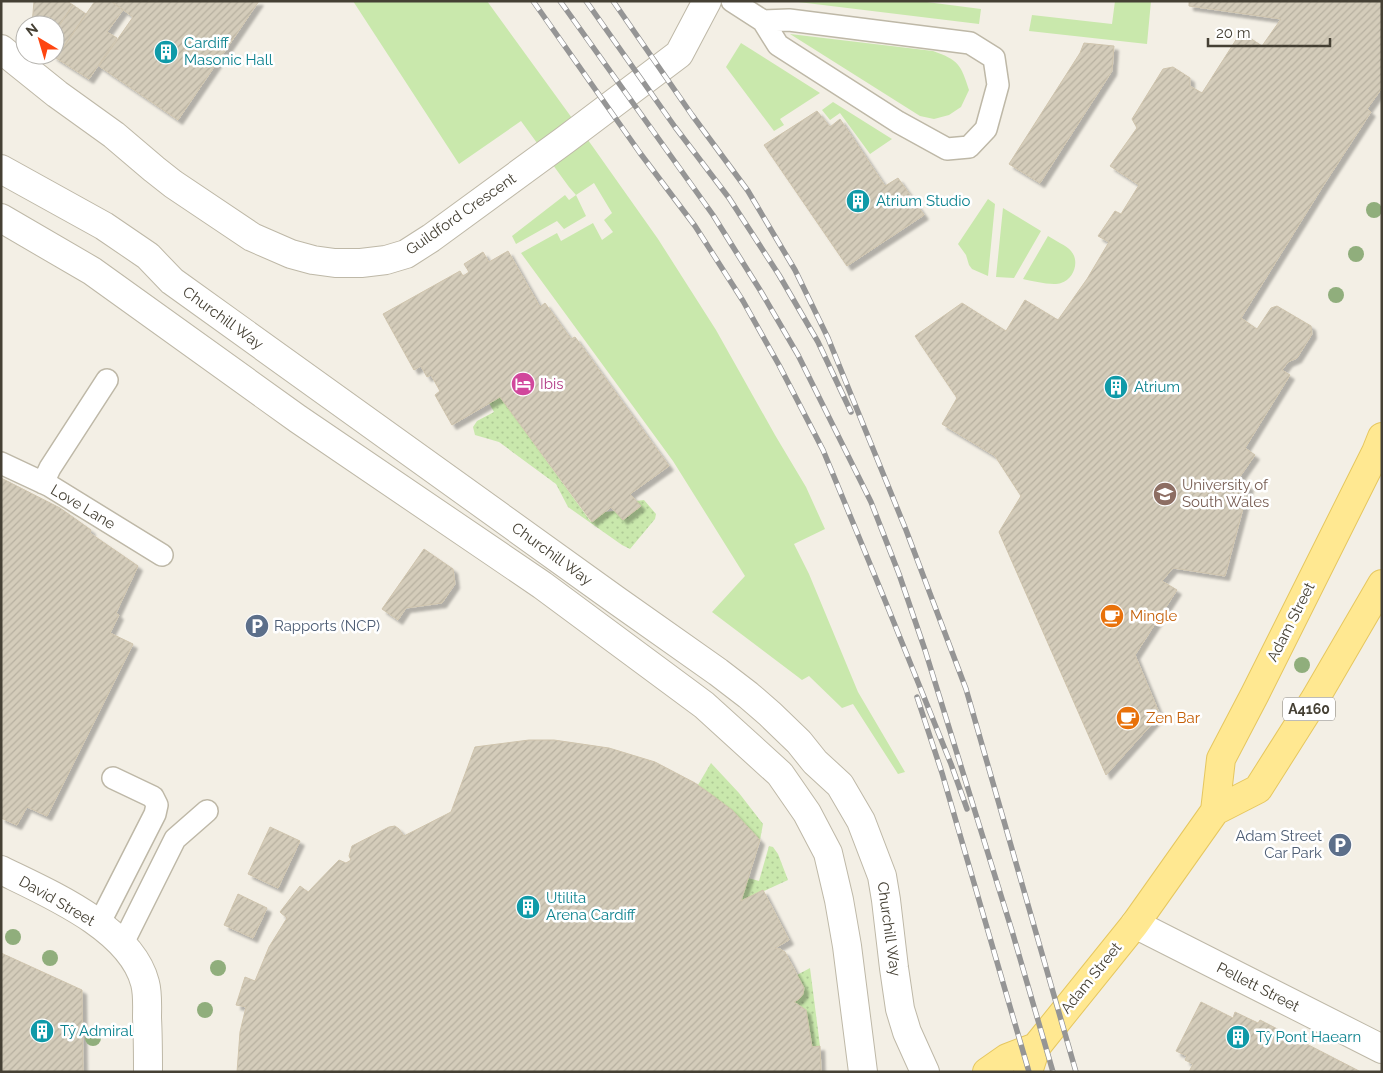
<svg xmlns="http://www.w3.org/2000/svg" width="1383" height="1073" font-family="Raleway,sans-serif">
<style>
.grass{fill:#c9e8ac}
.park{fill:url(#park-dots)}
.building{fill:url(#building-hatch);stroke:#cfc4ad;filter:url(#shadow)}
.lines{fill:none;stroke-linecap:round;stroke-linejoin:round}
.lane-casing{stroke:#beb8a7;stroke-width:24}
.street-casing{stroke:#beb8a7;stroke-width:30}
.primary-casing{stroke:#e6c75f;stroke-width:30}
.lane{stroke:#fff;stroke-width:21}
.street{stroke:#fff;stroke-width:28}
.primary{stroke:#ffe891;stroke-width:28}
.rail-casing{stroke:#959595;stroke-width:5.5}
.rail{stroke:#fff;stroke-width:4;stroke-dasharray:11;stroke-linecap:butt}
.tree{fill:#90ae7c}
.labels{text-anchor:middle;dominant-baseline:central;stroke-width:5;stroke-linejoin:round;paint-order:stroke}
.shield{fill:#fff;stroke:#7d7971;stroke-width:1}
.shield-label{font-size:14px;font-weight:bold;fill:#454034}
.culture-label{font-size:15px;fill:#0d838f;stroke:#fff;text-anchor:start}
.street-label{font-size:15px;fill:#454034;stroke:#fff}
.hotel-label{font-size:15px;fill:#b23c85;stroke:#fff;text-anchor:start}
.education-label{font-size:15px;fill:#785e54;stroke:#fff;text-anchor:start}
.food-label{font-size:15px;fill:#c56008;stroke:#fff;text-anchor:start}
.service-label{font-size:15px;fill:#4e5e75;stroke:#fff;text-anchor:start}
</style>
<defs>
<pattern id="park-dots" width="8" height="8" patternUnits="userSpaceOnUse" patternTransform="scale(1.25)"><rect width="8" height="8" fill="#c9e8ac"/><path d="M2 2h.1M6 6h.1" fill="none" stroke="#aec895" stroke-width="1.8" stroke-linecap="round"/></pattern>
<pattern id="building-hatch" width="6" height="6" patternUnits="userSpaceOnUse" patternTransform="scale(1.25)"><rect width="6" height="6" fill="#d4ccba"/><path d="M-1 1l2-2M0 6l6-6M5 7l2-2" fill="none" stroke="#b7b0a0"/></pattern>
<filter id="shadow"><feDropShadow dx="4.5" dy="4.5" stdDeviation="1" flood-color="#0004"/></filter>
</defs>
<rect width="100%" height="100%" fill="#f3efe5"/>
<path class="grass" d="M353,1H487L593,147L658,239L716,330L775,435L806,487L825,529L794,544L809,574L858,692L905,772L898,774L853,704L842,708L809,676L802,680L712,612L745,576L673,461L521,253L557,233L561,241L593,223L602,240L613,232L604,220L612,213L594,183L576,195L586,216L564,229L557,221L516,244L512,236L565,195L569,200L576,195L569,187L521,121L459,164Z
M790,1H919L981,9L979,24Z
M1115,1H1151L1147,44L1029,31L1032,15L1112,24Z
M790,34L933,51C959,60 961,65 969,90L961,107L949,115L934,119L920,116Z
M741,43L820,93L780,119L784,125L774,131L726,67Z
M833,102L892,139L870,154L840,113L830,120L822,110Z
M988,199L995,204L988,276L972,269L969,265L966,255L958,244Z
M1003,208L1041,231L1014,278L996,277Z
M1048,236C1054,240 1067,246 1071,251C1080,261 1074,279 1061,283C1053,286 1032,281 1023,279Z"/>
<path class="park" d="M500,397L591,522L604,512L615,511L623,520L640,506L636,501L644,500L656,514L655,519L630,549L622,545L568,507L556,484L499,442L475,435L473,427L477,421L494,412L489,403Z
M711,763L739,793L763,824L760,840C741,819 721,801 698,785Z
M769,846L773,847L778,854L788,880L764,891L763,890L741,901L748,878L759,881Z
M810,968L820,1046L812,1047L806,1010L794,1002C808,994 804,988 797,975Z"/>
<path class="building" d="M34,1H67L73,5L58,27H55V25H32Z
M95,1H111L123,10L107,32L117,38L89,79L56,58Z
M111,1H259L178,120L99,66L133,17Z
M1189,1H1382V88L1367,109L1371,112L1323,186L1241,318L1257,329L1271,308L1277,306L1311,326L1312,334L1297,358L1288,362L1282,370L1290,375L1245,448L1255,455L1239,478L1249,486L1225,576L1173,568L1162,581L1177,590L1135,655L1160,715L1106,775L999,532L1021,496L995,456L942,424L957,398L915,336L962,303L1006,331L1025,300L1058,320L1087,279L1109,242L1098,236L1115,211L1121,214L1139,185L1110,166L1137,128L1132,119L1163,69L1173,67L1190,78V86L1202,93L1241,32L1262,46L1281,19L1189,6Z
M73,5L86,14L56,58L52,55H55V27H58Z
M1084,43L1114,46L1112,71L1040,183L1009,164L1080,53Z
M817,111L830,127L840,119L885,186L898,178L924,215L847,266L764,145Z
M508,251L540,307L545,303L571,339L575,337L669,466L630,494L641,506L623,520L611,507L592,522L500,397L452,425L435,395L440,391L431,375L427,377L421,366L414,370L383,314L460,271L463,276L469,272L464,264L483,252L489,262Z
M1,478L60,508L91,530L90,533L138,566L116,613L119,615L110,633L133,644L47,816L27,807L17,825L1,818Z
M424,549L453,569L455,584L442,603L406,608L398,620L382,609Z
M529,740H554L609,748L655,762L695,783L712,795L732,810L760,840L741,901L763,890L789,940L775,948L780,949L785,952L804,988L803,994L799,999L794,1002L806,1010L812,1047L820,1046L821,1072H237L240,1032L246,1007L236,1005L245,977L255,981L269,947L287,918L280,912L300,886L308,892L339,860L346,863L351,860L349,856L352,846L389,827L395,826L399,829L404,836L451,812L475,747Z
M270,827L300,841L278,888L248,874Z
M238,894L267,908L253,938L224,925Z
M1,953L82,990L83,1072H1Z
M1201,1002L1233,1018L1235,1012L1258,1023L1260,1020L1361,1072H1189L1193,1064L1185,1060L1187,1056L1176,1051Z"/>
<g class="lines">
<g class="lane-casing">
<path id="lane" d="M732,1L763,21L778,45L898,122L947,149L969,147L986,129L998,85L994,58L970,43L789,20L763,21
M1,463L50,486L162,555
M43,483L50,468L107,380
M99,924L155,814L157,805L153,797L113,778
M122,945L175,839L207,811"/>
</g>
<g class="street-casing">
<path id="street" d="M1,49L57,94L114,135L154,169L173,184L252,237L291,254L313,260L335,263H361L386,260L406,254L431,238L565,140L679,54L707,1
M1,169L104,226L148,256L172,281L616,600L718,672L748,695L770,714L799,742L815,762L840,785L861,821L882,876L886,900L894,968L900,1009L907,1032L925,1072
M1,218L92,271L298,419L542,585L704,705L780,774L807,813L828,853L839,900L847,946L863,1072
M1,870C48,893 131,928 145,983C148,994 147,1007 147,1018C148,1036 148,1054 148,1072
M1135,924L1382,1049"/>
</g>
<g class="primary-casing">
<path id="primary" d="M1215,811L1221,759L1255,694L1376,452L1382,437
M987,1072L1007,1058L1036,1047
M1028,1072L1036,1047L1135,924L1215,811L1258,789L1315,699L1382,584"/>
</g>
<use href="#lane" class="lane"/>
<use href="#street" class="street"/>
<use href="#primary" class="primary"/>
<g class="rail-casing">
<path id="rail" d="M533,1L640,153L695,226L743,301L779,365L823,450L884,598L951,764L967,809
M560,1L713,215L760,290L798,355L871,502L899,574L925,650L1012,931L1053,1072
M586,1L675,127L729,198L779,275L818,342L851,412
M613,1L692,115L748,191L795,270L828,338L906,530L966,689L1076,1072
M917,697L942,773L1029,1072"/>
</g>
<use href="#rail" class="rail"/>
</g>
<g class="tree">
<circle cx="1374" cy="210" r="8"/>
<circle cx="1356" cy="254" r="8"/>
<circle cx="1336" cy="295" r="8"/>
<circle cx="1302" cy="665" r="8"/>
<circle cx="13" cy="937" r="8"/>
<circle cx="50" cy="958" r="8"/>
<circle cx="218" cy="968" r="8"/>
<circle cx="205" cy="1010" r="8"/>
<circle cx="93" cy="1038" r="8"/>
</g>
<defs>
<g id="building-disc" transform="scale(1.25)"><circle r="9.5" fill="#0f9aa8" stroke="#fff"/><path d="M-4-6H4V6H1V3H-1V6H-4ZM-2.5-4.3h1.7v1.8h-1.7ZM.8-4.3h1.7v1.8H.8ZM-2.5-1h1.7V.8h-1.7ZM.8-1h1.7V.8H.8Z" fill="#fff"/></g>
<g id="hotel-disc" transform="scale(1.25)"><circle r="9.5" fill="#d1479c" stroke="#fff"/><path d="M-6-4.5h1.5V1H6V5H4.5V3h-9V5H-6ZM-4 0a1.8 1.8 0 1 1 3.6 0ZM.5 0V-2.5h3Q6-2.5 6 0Z" fill="#fff"/></g>
<g id="university-disc" transform="scale(1.25)"><circle r="9.5" fill="#8d6e63" stroke="#fff"/><path d="M0-5L7-2L0 1L-7-2ZM-4 1L0 2.5L4 1V4Q0 6-4 4Z" fill="#fff"/></g>
<g id="cafe-disc" transform="scale(1.25)"><circle r="9.5" fill="#e8710a" stroke="#fff"/><path d="M-5.5-4.5H6V0H3Q3 3.5 0 3.5H-2.5Q-5.5 3.5-5.5 0ZM3-3.2v2h1.7v-2ZM-6 4.5H4V6H-6Z" fill="#fff"/></g>
<g id="parking-disc" transform="scale(1.25)"><circle r="9.5" fill="#5c6f8a" stroke="#fff"/><path d="M-3.5-5.5H1a3.5 3.5 0 0 1 0 7H-1V5.5H-3.5ZM-1-3.4V-.6H.8a1.4 1.4 0 0 0 0-2.8Z" fill="#fff"/></g>
</defs>
<g fill-rule="evenodd">
<use href="#building-disc" x="166" y="52"/>
<use href="#building-disc" x="858" y="201"/>
<use href="#hotel-disc" x="523" y="384"/>
<use href="#building-disc" x="1116" y="387"/>
<use href="#university-disc" x="1165" y="494"/>
<use href="#cafe-disc" x="1112" y="616"/>
<use href="#parking-disc" x="257" y="626"/>
<use href="#cafe-disc" x="1128" y="718"/>
<use href="#parking-disc" x="1340" y="845"/>
<use href="#building-disc" x="528" y="907"/>
<use href="#building-disc" x="42" y="1031"/>
<use href="#building-disc" x="1238" y="1037"/>
</g>
<g class="labels">
<rect class="shield" x="1283" y="697.5" width="52" height="23" rx="4"/>
<g class="shield-label">
<text x="1309" y="709">A4160</text>
</g>
<g class="culture-label">
<text x="184" y="43">Cardiff<tspan x="184" dy="17">Masonic Hall</tspan></text>
<text x="876" y="201">Atrium Studio</text>
<text x="1134" y="387">Atrium</text>
<text x="546" y="898">Utilita<tspan x="546" dy="17">Arena Cardiff</tspan></text>
<text x="60" y="1031">Tŷ Admiral</text>
<text x="1256" y="1037">Tŷ Pont Haearn</text>
</g>
<g class="street-label">
<text transform="translate(461 214) rotate(-35)">Guildford Crescent</text>
<text transform="translate(223 318) rotate(36)">Churchill Way</text>
<text transform="translate(83 507) rotate(31)">Love Lane</text>
<text transform="translate(552 554) rotate(36)">Churchill Way</text>
<text transform="translate(1291 622) rotate(-63)">Adam Street</text>
<text transform="translate(57 901) rotate(30)">David Street</text>
<text transform="translate(889 929) rotate(82)">Churchill Way</text>
<text transform="translate(1091 978) rotate(-51)">Adam Street</text>
<text transform="translate(1258 987) rotate(27)">Pellett Street</text>
</g>
<g class="hotel-label">
<text x="540" y="384">Ibis</text>
</g>
<g class="education-label">
<text x="1182" y="485">University of<tspan x="1182" dy="17">South Wales</tspan></text>
</g>
<g class="food-label">
<text x="1130" y="616">Mingle</text>
<text x="1146" y="718">Zen Bar</text>
</g>
<g class="service-label">
<text x="274" y="626">Rapports (NCP)</text>
<text x="1322" y="836" text-anchor="end">Adam Street<tspan x="1322" dy="17">Car Park</tspan></text>
</g>
</g>
<rect width="1383" height="1073" fill="none" stroke="#454034" stroke-width="5"/>
<g transform="translate(40 40) rotate(322)"><circle r="24" fill="#ffffff" stroke="#b5b3ae"/>
<path d="M0-4L9 19L0 12L-9 19Z" fill="#fe4510"/>
<text y="-8" font-size="14" font-weight="bold" text-anchor="middle" fill="#454034">N</text>
</g>
<path d="M1208 38v8h122v-8" fill="none" stroke="#454034" stroke-width="2.5"/>
<text x="1216" y="38" font-size="15" fill="#454034" stroke="#ffffff" stroke-width="4" paint-order="stroke">20 m</text>
</svg>
